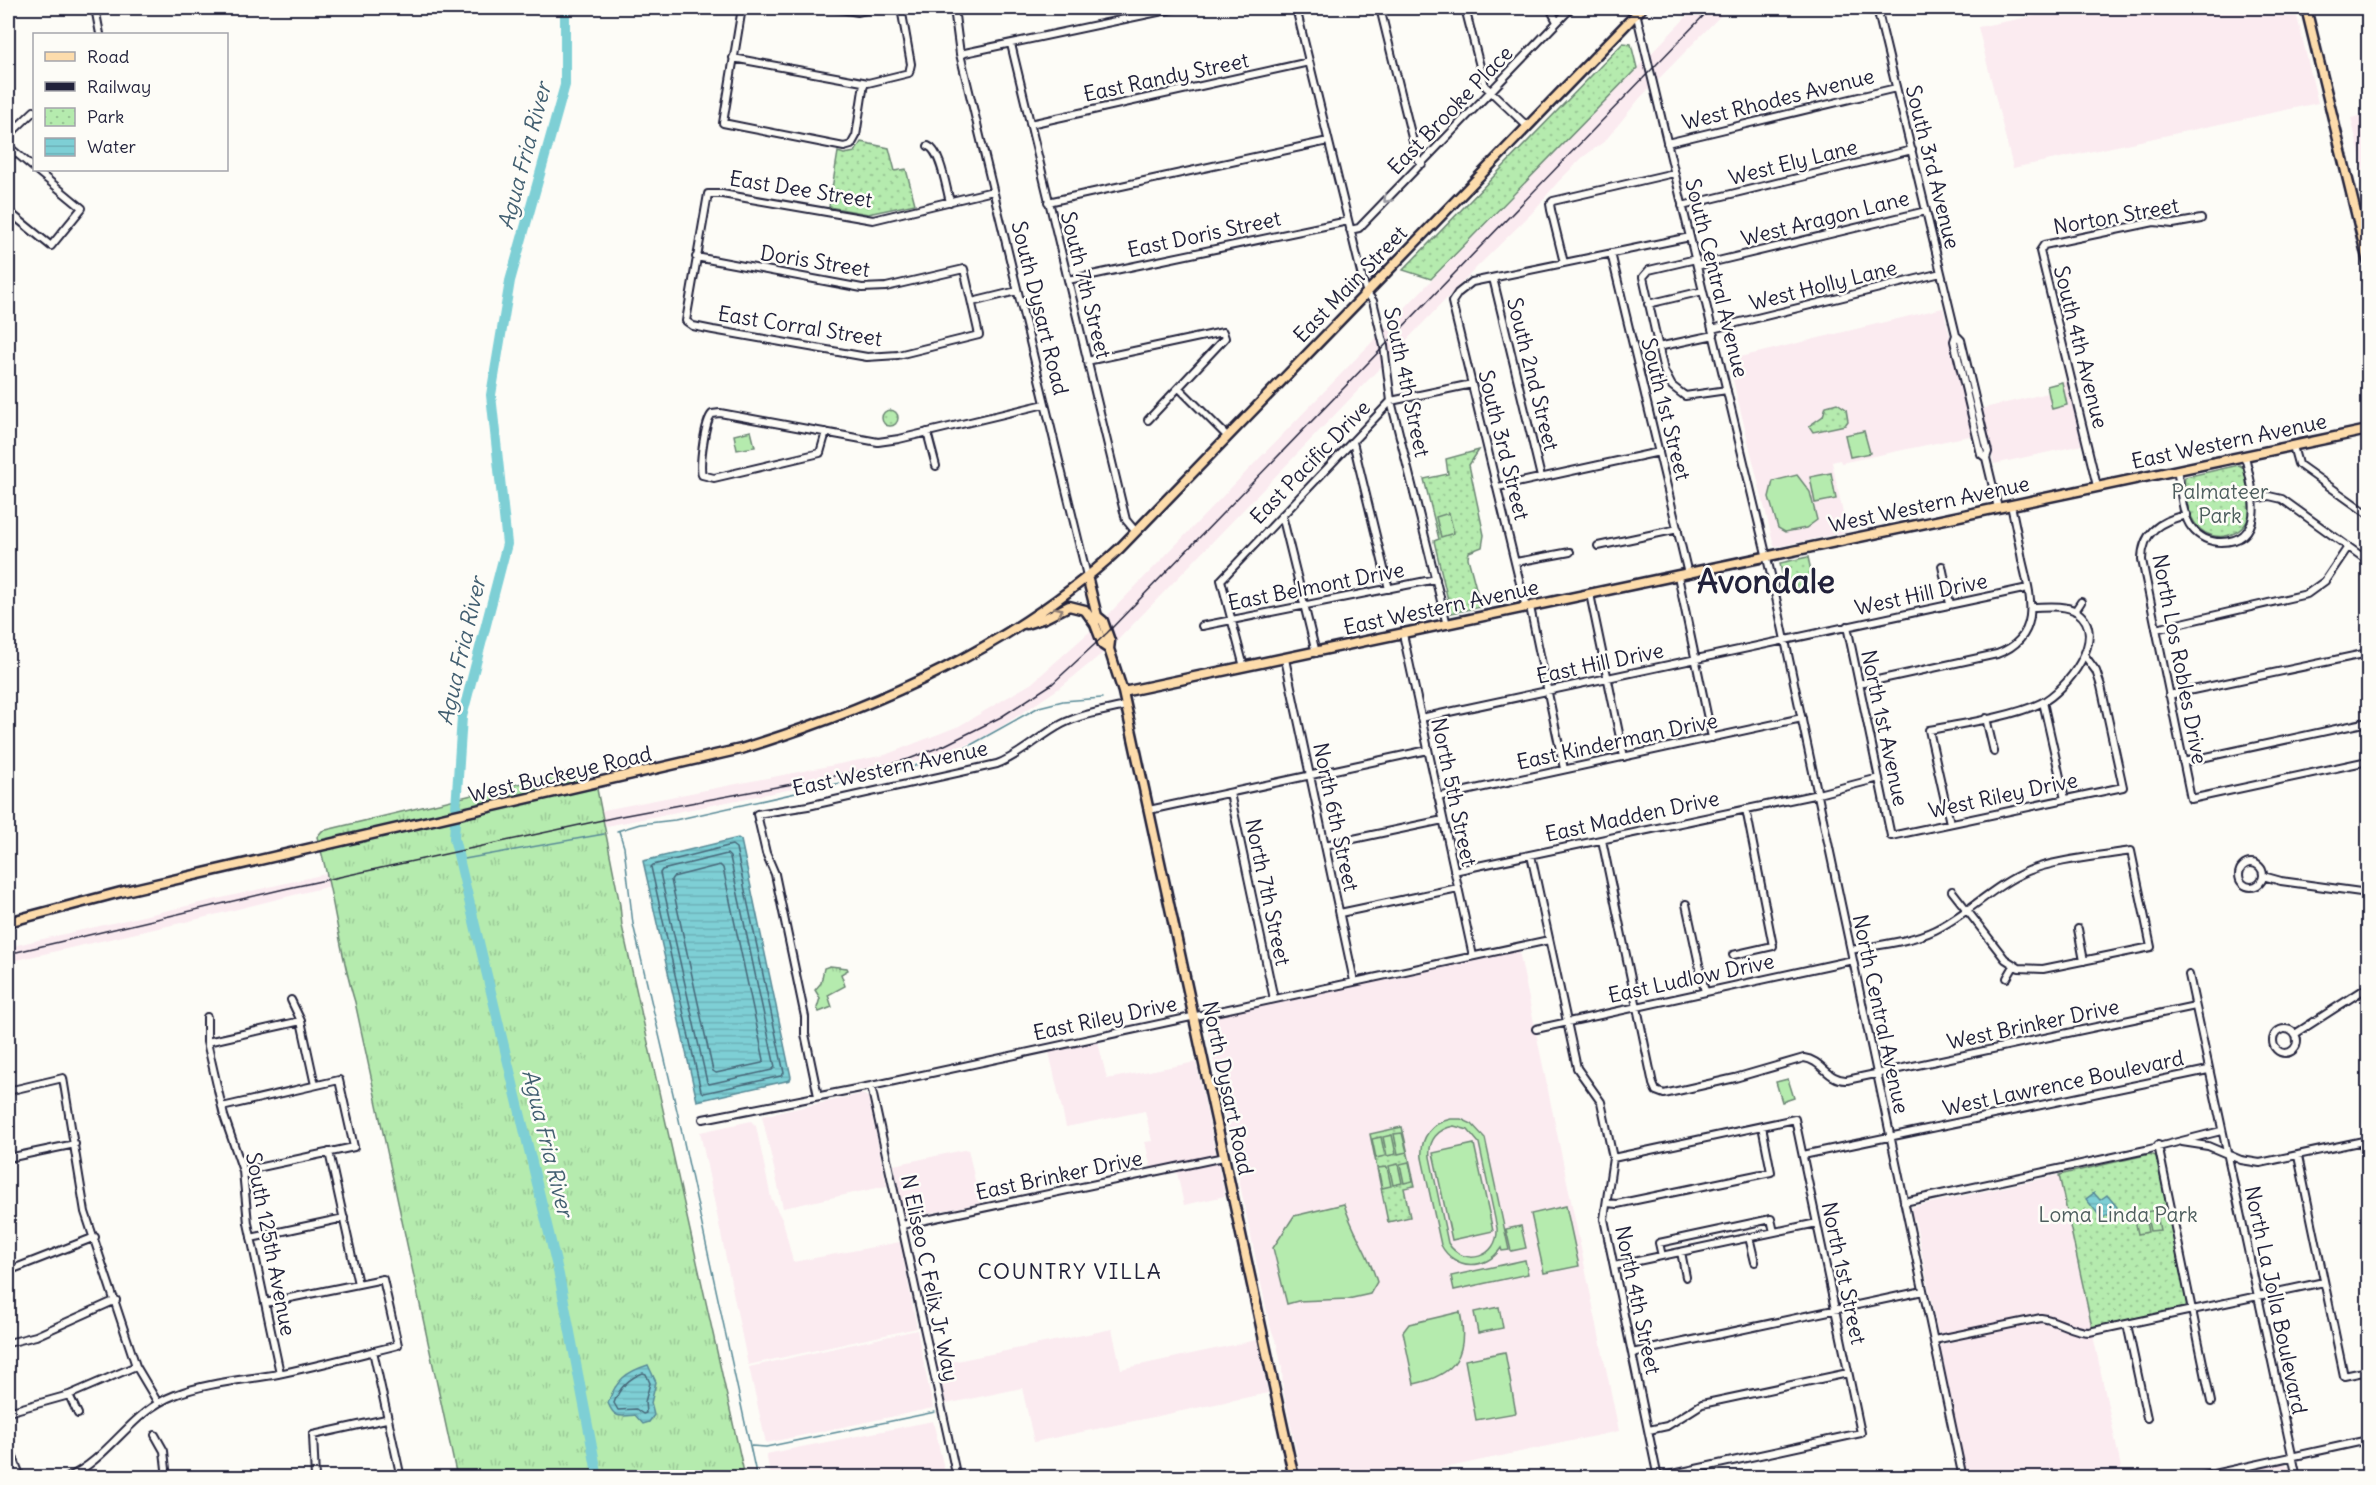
<svg xmlns="http://www.w3.org/2000/svg" width="2376" height="1485" font-family="Delius,sans-serif">
<style>
.built{fill:#fbebf0}
.grass{fill:url(#grass-tufts);stroke:#6c8674;stroke-width:1.5}
.park{fill:url(#park-dots);stroke:#6c8674;stroke-width:1.5}
.pitch{fill:#b5ebae;stroke:#6c8674;stroke-width:1.5;fill-rule:evenodd}
.water{fill:url(#water-rules);stroke:#598a97;stroke-width:1.5}
.lines{fill:none;stroke-linecap:round;stroke-linejoin:round}
.shore{stroke:#476779;stroke-width:1.5}
.stream{stroke:#598a97;stroke-width:1.5}
.river{stroke:#7ecfd5;stroke-width:10}
.minor-casing{stroke:#22223b;stroke-width:10}
.major-casing{stroke:#22223b;stroke-width:13}
.minor{stroke:#fdfcf7;stroke-width:6}
.major{stroke:#fddcac;stroke-width:8}
.rail{stroke:#22223b;stroke-width:1.5}
.oneway{stroke:#9a9aa2}
.oneway2{stroke:#907f74}
.labels{text-anchor:middle;dominant-baseline:central;stroke-width:5;stroke-linejoin:round;paint-order:stroke}
.street-label{font-size:21px;fill:#22223b;stroke:#fdfcf7}
.park-label{font-size:21px;fill:#4e5e5e;stroke:#fdfcf7}
.water-label{font-size:22px;font-style:italic;fill:#425f71;stroke:#fdfcf7}
.neighbourhood-label{font-size:22px;letter-spacing:1.5px;fill:#22223b;stroke:#fdfcf7}
.town-label{font-size:33px;font-weight:bold;fill:#22223b;stroke:#fdfcf7}
</style>
<defs>
<pattern id="grass-tufts" width="24" height="20" patternUnits="userSpaceOnUse" patternTransform="scale(1.5)"><rect width="24" height="20" fill="#b5ebae"/><path d="M3 7l-1-3M5 7V3M7 7l1-3M15 17l-1-3M17 17v-4M19 17l1-3" fill="none" stroke="#9bc997"/></pattern>
<pattern id="park-dots" width="8" height="8" patternUnits="userSpaceOnUse" patternTransform="scale(1.5)"><rect width="8" height="8" fill="#b5ebae"/><path d="M2 2h.1M6 6h.1" fill="none" stroke="#9bc997" stroke-width="1.8" stroke-linecap="round"/></pattern>
<pattern id="water-rules" width="6" height="5" patternUnits="userSpaceOnUse" patternTransform="scale(1.5)"><rect width="6" height="5" fill="#7ecfd5"/><path d="M0 2.5h6" fill="none" stroke="#6db1b8"/></pattern>
</defs>
<rect width="100%" height="100%" fill="#fdfcf7"/>
<filter id="ink" filterUnits="userSpaceOnUse"><feTurbulence type="fractalNoise" baseFrequency=".0167" numOctaves="2"/><feDisplacementMap in="SourceGraphic" scale="12" xChannelSelector="R" yChannelSelector="G"/><feConvolveMatrix kernelMatrix="1 2 1 2 8 2 1 2 1" color-interpolation-filters="sRGB"/></filter>
<g filter="url(#ink)">
<path class="built" d="M1695,8H1728L1640,98L1605,141L1583,157L1557,183L1532,213L1478,266L1115,643L1061,687L1001,727L974,742L947,752L893,769L607,826L326,887L194,920L8,962V947L604,810L885,755L959,726L1032,683L1105,618Z
M2048,8H2295L2318,103L2013,168L1978,27L2048,13Z
M2368,114V189L2351,118Z
M1943,308L1974,435L1841,463L1840,460L1832,462L1847,532L1781,546H1774L1728,360Z
M2067,381L2082,445L1994,464L1980,409L2048,393L2047,386Z
M1519,951L1619,1431L1402,1477H1302L1283,1390L1282,1368L1277,1345L1270,1326L1205,1020L1208,1018Z
M1098,1042L1107,1079L1196,1062L1225,1196L1184,1205L1175,1163L1151,1168L1145,1142L1152,1141L1145,1111L1066,1127L1049,1052Z
M862,1094L868,1097L887,1186L783,1208L762,1116Z
M751,1121L756,1126L771,1198L783,1221L793,1262L900,1242L917,1328L748,1365L700,1132Z
M968,1149L980,1203L907,1218L904,1214L894,1165Z
M2059,1175L2092,1327H2076L2047,1315H2034L1943,1334L1938,1333L1915,1220L1911,1216L1912,1207Z
M2041,1322L2052,1324L2070,1332L2093,1335L2123,1477H1967L1940,1345L2026,1323Z
M1112,1329L1121,1369L1257,1340L1268,1393L1034,1442L1022,1388L946,1404L937,1365Z
M917,1330L933,1408L766,1443L749,1367Z
M933,1421L946,1477H771L766,1454Z
M2283,1463L2289,1466L2292,1477H2215Z"/>
<path class="grass" d="M576,770L596,784L620,905L622,926L745,1477H457L355,1002C338,948 334,891 317,837L322,831Z
M830,966L847,968L848,970L841,974L845,986L828,995L832,1007L819,1012L817,1008L820,998L815,990L821,983L824,968Z"/>
<path class="park" d="M1623,43L1631,44L1637,68L1431,279L1403,270Z
M861,142L889,148L895,171L906,169L915,204L868,214L829,207L838,152L844,154L855,152Z
M1837,403L1846,409L1848,421L1845,425L1813,432L1809,426L1823,416L1826,406Z
M882 418a8 8 0 1 1 16 0a8 8 0 1 1-16 0Z
M1479,450L1469,465L1484,535L1482,547L1469,552L1468,558L1481,607L1451,613L1434,541L1439,539L1424,479L1448,474L1446,459Z
M2239,465L2244,468C2247,482 2254,500 2250,514C2244,537 2214,544 2198,527C2188,517 2183,490 2185,477Z
M1808,557L1814,585L1785,591L1780,563Z
M1402,1127L1415,1186L1404,1188L1410,1217L1388,1222L1370,1134Z
M2150,1154L2156,1156L2157,1159L2187,1304L2184,1308L2092,1327L2059,1175Z"/>
<path class="pitch" d="M2062,382L2067,405L2052,409L2047,386Z
M751,431L755,447L737,450L734,435Z
M1864,431L1870,453L1850,457L1845,435Z
M1831,473L1836,499L1815,503L1810,477Z
M1797,475L1810,492L1817,520L1806,528L1785,532L1778,528L1769,497L1773,481Z
M1449,513L1454,533L1441,537L1436,517Z
M1788,1079L1794,1098L1782,1102L1776,1082Z
M1451,1119H1461L1472,1124L1485,1138L1509,1250L1502,1251L1501,1248C1486,1271 1454,1270 1441,1245L1422,1158C1420,1138 1431,1123 1451,1119ZM1454,1126L1468,1130L1479,1143L1497,1228C1499,1258 1464,1268 1448,1243L1430,1157C1428,1140 1438,1129 1454,1126Z
M1402,1133L1407,1152L1398,1154L1394,1134Z
M1392,1135L1396,1154L1387,1156L1383,1137Z
M1381,1137L1385,1156L1376,1158L1372,1139Z
M1474,1144L1493,1231L1452,1240L1433,1153Z
M1409,1162L1413,1181L1404,1183L1400,1164Z
M1398,1164L1402,1183L1393,1185L1389,1166Z
M1387,1167L1391,1186L1382,1188L1378,1168Z
M1344,1204C1352,1232 1369,1253 1377,1282L1370,1294L1348,1299L1298,1301L1287,1304L1273,1248L1294,1216Z
M1566,1206L1579,1266L1544,1273L1531,1214Z
M2156,1210L2160,1230L2150,1231L2146,1212Z
M2144,1212L2148,1232L2138,1234L2134,1214Z
M1521,1226L1526,1248L1511,1251L1506,1229Z
M1525,1260L1528,1274L1454,1290L1451,1276Z
M1499,1307L1503,1328L1478,1333L1474,1312Z
M1460,1312C1469,1354 1456,1375 1414,1384L1403,1332L1409,1324Z
M1505,1352L1516,1413L1476,1420L1465,1360Z"/>
<path class="water" d="M738,838L741,840L791,1077L790,1080L697,1101L643,861Z
M2094,1193L2100,1200L2107,1195L2117,1207L2102,1219L2086,1199Z
M648,1365L656,1382L651,1403L654,1415L649,1422L643,1424L635,1415C619,1417 614,1418 608,1403C616,1380 626,1372 648,1365Z"/>
<g class="lines">
<path class="shore" d="M732,845L736,848L784,1073L781,1076L704,1093L701,1091L651,867L653,865Z
M727,854L730,857L775,1067L772,1070L709,1084L707,1082L660,873L662,870Z
M720,865L723,868L764,1060L762,1063L716,1073L713,1071L671,880L673,877Z
M643,1373L646,1374L650,1383L645,1402L646,1413L643,1414L636,1409L618,1410L614,1403C619,1388 629,1378 643,1373Z"/>
<path class="stream" d="M617,831L640,824L675,820L912,767L969,746L1039,707L1063,701L1102,698
M619,831L624,847L633,924L678,1115L757,1478
M459,860L604,834
M751,1446L766,1447L935,1412"/>
<path class="river" d="M565,8V85L510,281L491,395L507,544L462,717L454,838L559,1275L598,1478"/>
<g class="minor-casing">
<path id="minor" d="M95,8L100,34
M742,8L723,123L844,147L851,145L856,136L864,83
M834,8L858,12L875,8
M954,8L960,54L1087,576
M1296,8L1363,281L1367,293L1373,301L1384,346L1391,401L1447,625
M1380,8L1417,158L1422,164
M1465,8L1485,86L1528,127
M1550,8L1557,22
M1635,8L1772,579L1963,1478
M1877,8L1956,335L1954,341L1981,454L1986,458
M1011,44L1126,520L1136,532
M960,54L1177,8
M733,58L868,83L909,73L911,64L901,8
M34,111L8,136V146L34,168
M1030,124L1309,62
M1667,143L1896,88
M928,146C941,151 946,188 950,202
M1048,202L1328,141
M1682,206L1912,150
M8,211L51,246L82,208L36,170
M1350,230L1359,228L1571,8
M1611,253L1688,574
M696,257L862,288L886,287L964,269L979,335L898,355L867,357L713,330L693,326L686,321L708,194H722L873,220L993,191
M1696,259L1649,270L1643,277L1664,371L1672,386L1685,396L1727,390
M1564,263L1551,210L1550,204L1553,201L1674,173
M1697,266L1926,211
M1493,278L1541,477
M1068,280L1348,221
M972,302L1017,291
M1648,304L1703,291
M1712,329L1941,273
M1956,335L1961,340L1988,452L1986,458L1998,508
M1658,347L1714,335
M1087,361L1223,332L1225,338L1148,420
M1179,388L1228,437
M826,432L820,453L714,478L702,475C699,464 705,421 712,414L720,413L878,442L899,439L1045,404
M927,432L936,466
M1353,442L1389,589
M2293,446L2298,464L2368,514
M2177,470C2181,487 2181,514 2192,528C2199,537 2210,542 2221,542C2270,542 2251,484 2245,456
M2097,486L2040,251L2044,245L2154,222L2173,224L2201,219
M1498,487L1659,452
M2254,499L2269,496L2282,499L2368,561
M1282,515L1316,653
M2187,515C2161,520 2142,532 2142,560L2191,799L2368,761
M1598,546L1678,529
M1516,562L1570,552
M1942,566L1950,604
M1678,576L1712,738
M1590,594L1624,757
M1530,607L1564,769
M1526,608L1452,302L1458,293L1472,282L1690,237
M2075,611L2081,602
M1202,626L1436,579
M1847,626L1891,836L2123,787L2101,686L2096,671L2085,656
M2156,629L2307,594L2325,581L2348,547
M1403,634L1473,956
M1285,659L1354,981
M1244,667L1221,580L1391,401L1472,384
M1859,684L1997,654C2043,637 2031,597 2022,560C2019,542 2015,524 2011,505
M2169,695L2368,653
M2043,702L2065,799
M1421,718L2028,588
M1986,718L1994,752
M2183,762L2368,722
M1230,793L1274,999
M1438,797L1802,718
M1149,810L1428,750
M1950,823L1929,730C1961,724 2012,717 2041,703C2066,691 2110,635 2077,612C2065,604 2045,607 2032,607
M1602,840L1653,1084L1656,1091L1664,1094L1735,1078L1804,1058C1822,1060 1828,1081 1847,1080L2195,1006
M1325,845L1443,820
M1531,855L1577,1068L1601,1102L1613,1158L1604,1219L1658,1478
M2239 875a12 12 0 1 1 24 0a12 12 0 1 1-24 0Z
M1454,871L1818,794L1879,778
M2263,876L2281,881L2368,893
M1686,904L1705,992
M1340,913L1458,888
M2078,929L2084,961
M1851,950C1878,945 1910,942 1935,930C1968,914 1994,885 2028,871C2054,860 2101,856 2131,851L2151,947L2043,969L2019,968L2005,959L1952,891
M1733,955L1773,946L1746,809
M2189,975L2297,1478
M2007,978L2014,966
M291,1000L301,1021L315,1085
M207,1017V1042L224,1116L243,1171L248,1223L280,1373
M1536,1029L1853,960
M2273 1041a12 12 0 1 1 24 0a12 12 0 1 1-24 0Z
M2295,1034L2368,987
M207,1042L301,1021
M871,1086L957,1478
M8,1091L63,1078L85,1212L136,1366L158,1403
M818,1096L805,1034V1017L775,874L766,853L757,814L808,806L997,764C1021,755 1039,736 1062,724C1082,714 1104,711 1126,706
M222,1107L339,1080L354,1147L243,1171
M703,1119L871,1086L1549,940
M2182,1142L2208,1146L2241,1160L2260,1163L2368,1140
M2363,1142L2368,1168
M2158,1145L2211,1402
M329,1152L358,1284
M1803,1155L2208,1070
M2298,1156L2344,1376L2368,1371
M8,1158L75,1144
M1613,1158L1795,1119L1861,1433L1659,1477
M1904,1202L2146,1150L2221,1131
M1607,1203L1617,1204L1771,1172L1762,1126
M902,1225L1224,1157
M1749,1237L1755,1262
M251,1238L344,1218
M1681,1252L1686,1277
M1662,1256L1659,1243L1771,1219L1774,1232
M1614,1266L1817,1223
M8,1271L95,1237
M2127,1324L2147,1418
M1934,1340L2041,1318C2058,1320 2072,1332 2089,1332L2324,1282
M8,1343L36,1336L116,1300
M373,1351L401,1478
M1632,1353L1923,1291
M69,1395L78,1414
M8,1412L69,1395L136,1366
M1649,1430L1667,1426L1702,1404L1848,1373
M155,1435L164,1451L167,1478
M8,1444L21,1478
M67,1478C112,1456 130,1412 175,1395C205,1383 245,1380 278,1374C318,1366 358,1355 398,1345L383,1279L265,1303
M315,1478L313,1435L386,1419
M2195,1478L2368,1440"/>
</g>
<g class="major-casing">
<path id="major" d="M2306,8L2368,262
M1087,576L1097,616L1095,624L1103,645L1109,649
M1097,616L1103,621L1110,641L1109,649L1123,692L1294,1478
M1026,624L1045,618L1069,606L1085,610L1095,624
M1123,692L2368,430
M8,922L121,892L741,749C877,707 1015,646 1120,548L1642,8"/>
</g>
<use href="#minor" class="minor"/>
<use href="#major" class="major"/>
<path class="rail" d="M8,954L284,889L621,816L803,782L875,768L909,759L945,745L1001,717L1052,684L1107,633L1711,8"/>
</g>
<defs><path id="oneway-chevron" d="M-2-3.5L2.5 0L-2 3.5" fill="none" stroke-width="1.6" stroke-linecap="round" stroke-linejoin="round" transform="scale(1.5)"/></defs>
<use class="oneway" href="#oneway-chevron" transform="translate(1387 199) rotate(134)"/>
<use class="oneway2" href="#oneway-chevron" transform="translate(1059 611) rotate(-27)"/>
</g>
<g class="labels">
<g class="street-label">
<text transform="translate(1166 77) rotate(-12)">East Randy Street</text>
<text transform="translate(1778 99) rotate(-14)">West Rhodes Avenue</text>
<text transform="translate(1450 110) rotate(-46)">East Brooke Place</text>
<text transform="translate(1793 162) rotate(-14)">West Ely Lane</text>
<text transform="translate(1933 167) rotate(76)">South 3rd Avenue</text>
<text transform="translate(801 189) rotate(9)">East Dee Street</text>
<text transform="translate(2116 216) rotate(-10)">Norton Street</text>
<text transform="translate(1825 218) rotate(-14)">West Aragon Lane</text>
<text transform="translate(1204 234) rotate(-12)">East Doris Street</text>
<text transform="translate(815 261) rotate(9)">Doris Street</text>
<text transform="translate(1717 278) rotate(76)">South Central Avenue</text>
<text transform="translate(1350 284) rotate(-46)">East Main Street</text>
<text transform="translate(1086 285) rotate(76)">South 7th Street</text>
<text transform="translate(1823 285) rotate(-14)">West Holly Lane</text>
<text transform="translate(1040 308) rotate(76)">South Dysart Road</text>
<text transform="translate(800 326) rotate(9)">East Corral Street</text>
<text transform="translate(2081 347) rotate(76)">South 4th Avenue</text>
<text transform="translate(1533 374) rotate(76)">South 2nd Street</text>
<text transform="translate(1407 382) rotate(78)">South 4th Street</text>
<text transform="translate(1666 409) rotate(76)">South 1st Street</text>
<text transform="translate(2229 441) rotate(-12)">East Western Avenue</text>
<text transform="translate(1504 445) rotate(76)">South 3rd Street</text>
<text transform="translate(1310 462) rotate(-46)">East Pacific Drive</text>
<text transform="translate(1929 504) rotate(-12)">West Western Avenue</text>
<text transform="translate(1316 586) rotate(-11)">East Belmont Drive</text>
<text transform="translate(1921 594) rotate(-12)">West Hill Drive</text>
<text transform="translate(1441 607) rotate(-12)">East Western Avenue</text>
<text transform="translate(2180 659) rotate(79)">North Los Robles Drive</text>
<text transform="translate(1600 663) rotate(-12)">East Hill Drive</text>
<text transform="translate(1885 728) rotate(78)">North 1st Avenue</text>
<text transform="translate(1617 741) rotate(-12)">East Kinderman Drive</text>
<text transform="translate(890 768) rotate(-12)">East Western Avenue</text>
<text transform="translate(560 774) rotate(-13)">West Buckeye Road</text>
<text transform="translate(1454 792) rotate(78)">North 5th Street</text>
<text transform="translate(2003 795) rotate(-12)">West Riley Drive</text>
<text transform="translate(1632 816) rotate(-12)">East Madden Drive</text>
<text transform="translate(1336 817) rotate(78)">North 6th Street</text>
<text transform="translate(1268 892) rotate(78)">North 7th Street</text>
<text transform="translate(1691 978) rotate(-12)">East Ludlow Drive</text>
<text transform="translate(1881 1014) rotate(78)">North Central Avenue</text>
<text transform="translate(1105 1018) rotate(-12)">East Riley Drive</text>
<text transform="translate(2033 1024) rotate(-12)">West Brinker Drive</text>
<text transform="translate(2063 1083) rotate(-12)">West Lawrence Boulevard</text>
<text transform="translate(1228 1088) rotate(78)">North Dysart Road</text>
<text transform="translate(1059 1175) rotate(-12)">East Brinker Drive</text>
<text transform="translate(271 1244) rotate(79)">South 125th Avenue</text>
<text transform="translate(1844 1273) rotate(78)">North 1st Street</text>
<text transform="translate(930 1278) rotate(78)">N Eliseo C Felix Jr Way</text>
<text transform="translate(1638 1300) rotate(78)">North 4th Street</text>
<text transform="translate(2276 1300) rotate(78)">North La Jolla Boulevard</text>
</g>
<g class="park-label">
<text x="2220" y="491">Palmateer<tspan x="2220" dy="24">Park</tspan></text>
<text x="2118" y="1214">Loma Linda Park</text>
</g>
<g class="water-label">
<text transform="translate(524 156) rotate(-75)">Agua Fria River</text>
<text transform="translate(461 651) rotate(-77)">Agua Fria River</text>
<text transform="translate(548 1143) rotate(76)">Agua Fria River</text>
</g>
<g class="neighbourhood-label">
<text x="1070" y="1271">COUNTRY VILLA</text>
</g>
<g class="town-label">
<text x="1766" y="581">Avondale</text>
</g>
</g>
<rect width="2376" height="1485" fill="none" stroke="#fdfcf7" stroke-width="30"/>
<rect x="15" y="15" width="2346" height="1455" fill="none" stroke="#22223b" stroke-width="2" filter="url(#ink)"/>
<rect x="33" y="33" width="195" height="138" fill="#fdfcf7" stroke="#a5a5ac" stroke-width="1.5"/>
<rect x="45" y="52" width="30" height="9" fill="#fddcac" stroke="#a5a5ac" stroke-width="1.5"/>
<text x="87" y="63" font-size="18" fill="#22223b">Road</text>
<rect x="45" y="82" width="30" height="9" fill="#22223b" stroke="#a5a5ac" stroke-width="1.5"/>
<text x="87" y="93" font-size="18" fill="#22223b">Railway</text>
<rect x="45" y="108" width="30" height="18" fill="url(#park-dots)" stroke="#a5a5ac" stroke-width="1.5"/>
<text x="87" y="123" font-size="18" fill="#22223b">Park</text>
<rect x="45" y="138" width="30" height="18" fill="url(#water-rules)" stroke="#a5a5ac" stroke-width="1.5"/>
<text x="87" y="153" font-size="18" fill="#22223b">Water</text>
</svg>
